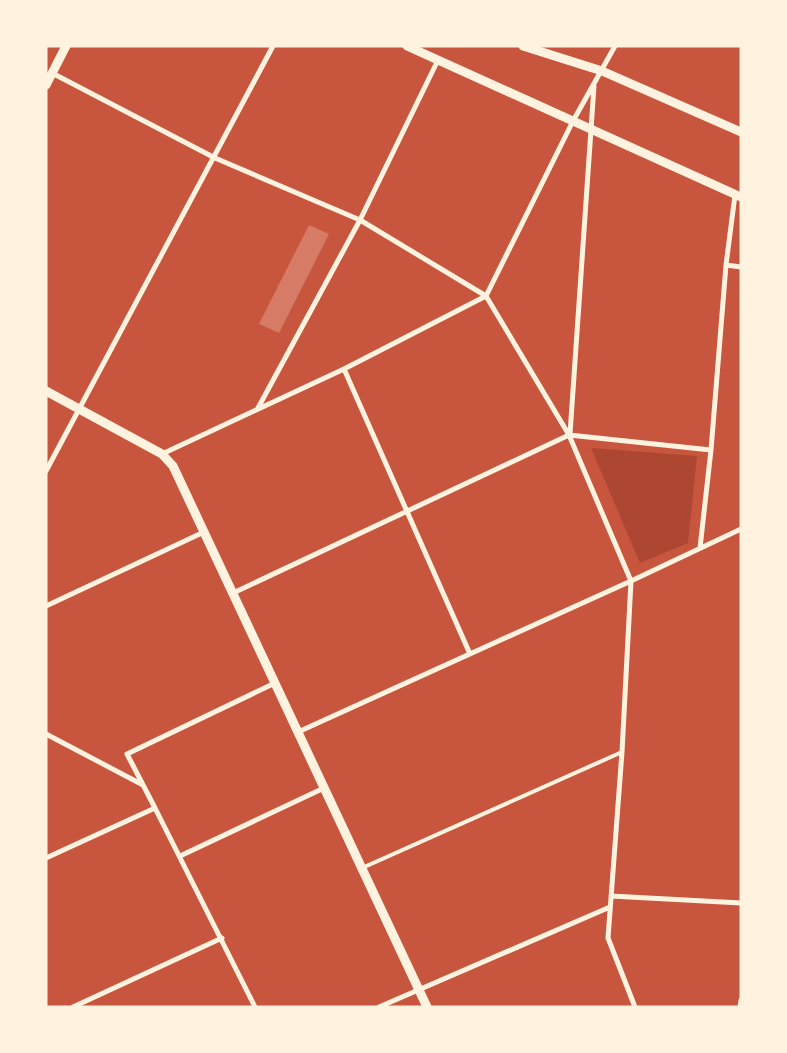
<svg xmlns="http://www.w3.org/2000/svg" width="787" height="1053" font-family="'Noto Serif',serif">
<style>
.green{fill:#ae4732}
.building{fill:#d67c66}
.lines{fill:none;stroke-linecap:round;stroke-linejoin:round}
.service{stroke:#fff3e0;stroke-width:4}
.minor{stroke:#fff3e0;stroke-width:5}
.tertiary{stroke:#fff3e0;stroke-width:9}
</style>
<rect width="100%" height="100%" fill="#c8553d"/>
<path class="green" d="M591,448L697,456L688,543L640,563Z"/>
<path class="building" d="M309,225L329,234L279,333L259,324Z"/>
<g class="lines">
<path class="service" d="M362,868L622,752"/>
<path class="minor" d="M52,73L215,158L360,220L486,296L569,435L631,581L622,752L608,938L635,1007
M726,265L741,267
M344,369L486,296L573,121L615,46
M258,408L360,220L438,60
M570,434L594,86
M711,450L726,265L735,195
M162,454L344,369L470,654
M46,471L273,46
M233,593L569,435L711,450L700,548
M46,606L204,532
M298,732L631,581L741,529
M46,734L143,785
M155,808L255,1007
M180,856L324,788
M46,858L155,808L127,754L275,683
M611,896L741,903
M73,1007L222,938
M379,1007L610,907
M740,1007L741,1000"/>
<path class="tertiary" d="M407,46L741,197
M523,46L602,71L741,132
M46,85L66,46
M46,391L162,454L173,466L427,1007"/>
</g>
<rect width="787" height="1053" fill="none" stroke="#fff3e0" stroke-width="95"/>
</svg>
